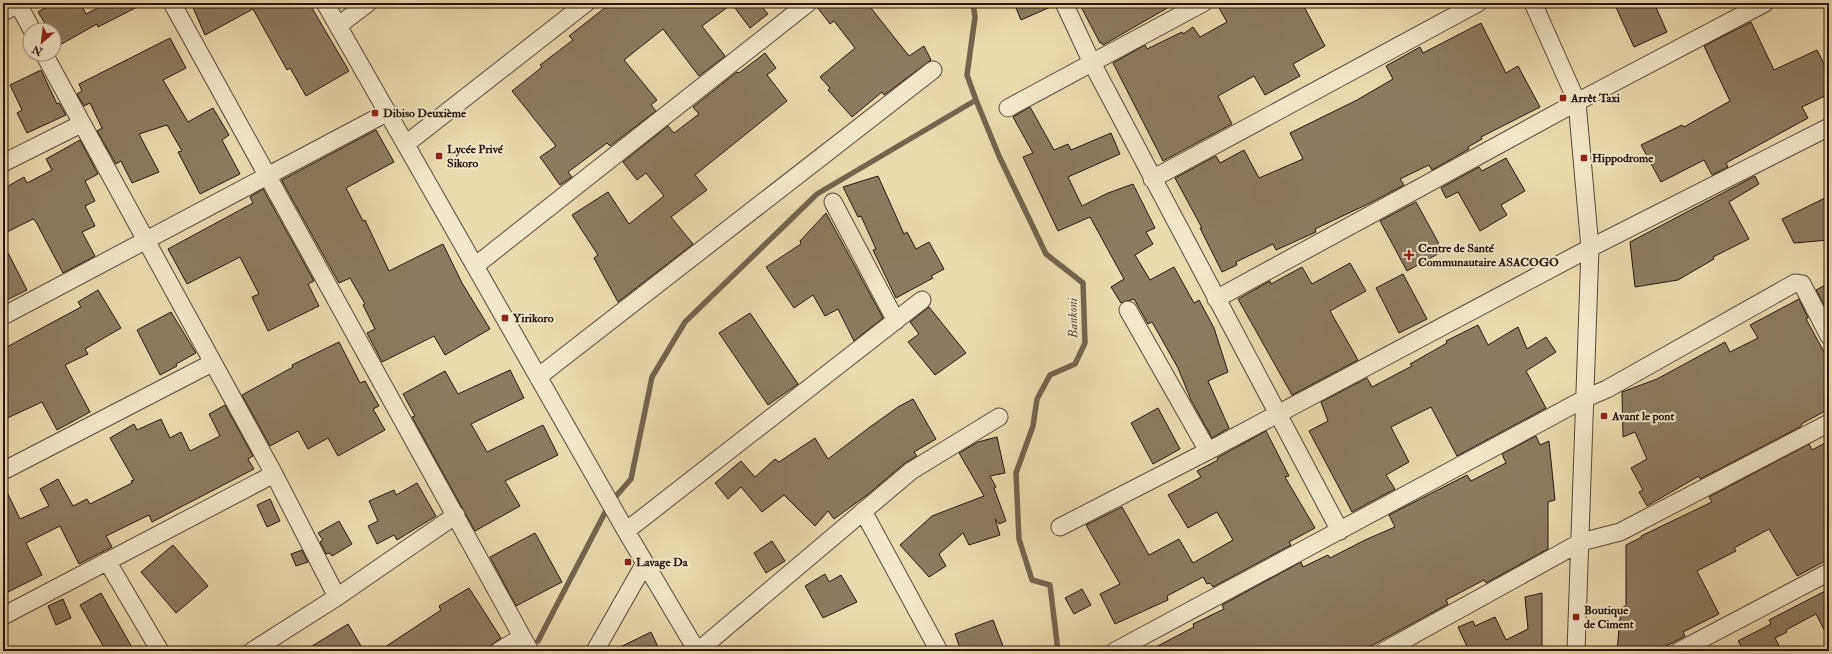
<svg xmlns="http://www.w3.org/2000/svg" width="1832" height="654" font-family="'IM FELL Double Pica',serif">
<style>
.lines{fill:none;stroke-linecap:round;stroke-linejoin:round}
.stream{stroke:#75634e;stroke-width:5.5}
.building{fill:#8d7b61;stroke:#28150e}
.minor-casing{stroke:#594636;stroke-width:19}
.minor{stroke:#f2e7ca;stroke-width:17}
.poi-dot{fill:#8f2418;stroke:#f2e7ca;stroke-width:1.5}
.labels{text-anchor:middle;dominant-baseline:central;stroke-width:4;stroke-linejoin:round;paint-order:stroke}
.poi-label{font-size:12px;font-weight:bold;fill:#28150e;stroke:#f2e7ca;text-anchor:start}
.water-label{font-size:13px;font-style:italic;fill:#5c4938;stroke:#f2e7ca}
</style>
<rect width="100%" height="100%" fill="#ebdaae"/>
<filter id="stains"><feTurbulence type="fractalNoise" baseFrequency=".005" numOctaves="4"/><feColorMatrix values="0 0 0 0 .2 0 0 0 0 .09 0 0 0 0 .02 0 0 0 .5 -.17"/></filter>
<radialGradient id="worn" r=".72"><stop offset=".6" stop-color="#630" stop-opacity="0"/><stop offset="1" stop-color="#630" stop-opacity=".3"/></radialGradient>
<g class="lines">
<path class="stream" d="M973,3L975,17L967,75L976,100L999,156L1046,254L1083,283L1085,343L1075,364L1050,375L1037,399L1033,426L1016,473L1019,539L1032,580L1050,585L1058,651
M538,641L610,503L631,479L652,377L685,322L817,194L976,100"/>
</g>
<path class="building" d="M54,3H80L86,14L108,3H145L98,27L97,24L58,46L54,39V30H49L38,12Z
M191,3H309L349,71L306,96L290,68L287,70L253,9L205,35Z
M611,3H759L768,14L750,28L732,4L702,26L725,56L699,76L663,29L624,60L657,100L651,105L656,111L610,146L607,143L568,172L572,177L560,185L540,157L556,146L512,91L542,67L540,65L573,40L569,36Z
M818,3H867L909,56L924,46L931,60L884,95L882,92L852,117L828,90L830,88L820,77L855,48L834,21L830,24L817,7Z
M1014,3H1054L1055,5L1021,20Z
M1079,3H1176L1103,45L1102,43H1100Z
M1227,3H1302L1325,46L1293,64L1300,76L1265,95L1254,76L1218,96L1232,124L1163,161L1113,63L1145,45L1147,49L1182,32L1183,34L1193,27L1200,37L1227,22L1219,8Z
M1614,3H1654L1667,32L1634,47Z
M1751,22L1774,70L1817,50L1829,74V94L1802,107L1808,118L1726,163L1728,167L1712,175L1704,160L1661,182L1641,145L1682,125L1684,127L1730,101L1704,46Z
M1481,23L1506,73L1518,66L1540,107L1481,137L1482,139L1468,147L1469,149L1432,170L1429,165L1400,179L1404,185L1370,203L1315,229L1316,232L1276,250L1273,244L1236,262L1237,265L1222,272L1200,228H1202L1175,178L1216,156L1220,163L1244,150L1259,178L1303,159L1290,133L1357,100L1393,79L1386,66L1420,47L1423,53Z
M170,38L186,68L163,80L188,122L213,108L229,135L222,140L240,174L200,194L178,152L182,151L167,125L139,134L159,172L132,183L121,161L116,164L97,131L102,128L90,103L84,106L77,94L82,91L79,84Z
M765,53L776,68L767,75L787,101L695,175L707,190L671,217L693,244L618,302L594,258L598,255L572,215L608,192L629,224L664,196L646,173L637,180L623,162L668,126L674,133L699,114L693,107L737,72L739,73Z
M41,70L57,104L59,103L66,115L27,133L17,113L22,110L10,85Z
M1030,107L1054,150L1068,144L1071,150L1111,133L1120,154L1068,177L1082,206L1108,193L1133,184L1155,228L1146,232L1153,244L1135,255L1150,280L1174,267L1194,303L1199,300L1214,328L1228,372L1208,381L1229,428L1212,438L1191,400L1178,368L1152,322L1148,324L1134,299L1121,303L1111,287L1124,279L1090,217L1058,231L1023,157L1033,153L1013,117Z
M376,130L394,162L346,188L363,221L365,220L389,271L443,244L462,283L490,329L445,355L434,336L382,362L367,333L375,329L363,305L365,304L350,278L339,283L282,181V180Z
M80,140L98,174L85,181L95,201L85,206L95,226L82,232L95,256L63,273L36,222L33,219L3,234V189L24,177L27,183L52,170L46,159Z
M1506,158L1525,191L1501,205L1507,215L1480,231L1458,192L1446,198L1441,188L1479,167L1482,171Z
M878,176L904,234L907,232L916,249L929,242L944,269L931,276L933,278L896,298L873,250L876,249L861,216L858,217L843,187Z
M1755,176L1759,184L1729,202L1749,239L1713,257L1714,259L1678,280L1635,287L1630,242Z
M263,189L314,281L308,284L319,306L268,331L252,297L259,294L240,257L187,284L168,249L253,203L250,197Z
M1829,196V240L1794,243L1782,219Z
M1416,202L1443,251L1407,271L1380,221Z
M826,213L883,318L854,341L838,309L825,316L813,295L794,308L766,267L801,244L800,241Z
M3,243L27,290L3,302Z
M1350,263L1366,291L1330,311L1358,360L1292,395L1238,299L1270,281L1271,284L1302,267L1312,284Z
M1403,274L1427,319L1399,333L1376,288Z
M1829,283V306L1826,308L1816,290Z
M98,290L121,328L85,349L88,354L65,365L90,412L57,430L42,402L3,420V349L81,307L78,302Z
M1799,299L1808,318L1806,319L1829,361V409L1803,423L1800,427L1700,479L1699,476L1647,506L1639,492L1643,490L1631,468L1647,459L1635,432L1623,437L1622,392L1657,379L1725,342L1730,352L1758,338L1750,325Z
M929,307L966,353L935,375L908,342L919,334L910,322Z
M171,312L196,353L176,364L177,366L160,375L137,330Z
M750,313L798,384L768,405L719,333Z
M1478,325L1488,345L1518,327L1527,349L1546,337L1556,352L1526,371L1546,408L1457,456L1431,407L1391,427L1409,462L1386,475L1395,489L1352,512L1309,431L1328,421L1321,402L1367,378L1372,387L1412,366L1410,364L1447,343L1446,341Z
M339,342L360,383L365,381L379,406L373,409L385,430L338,456L328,438L308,449L298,431L270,446L242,395L293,367L292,365Z
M510,370L524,398L471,424L487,452L543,425L558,455L505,481L520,506L475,531L412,417L415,416L403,394L445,371L458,394Z
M913,399L936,439L914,452L917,456L905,463L867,495L834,519L828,511L815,526L784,495L762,512L741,487L728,499L715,483L741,461L755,477L775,459L779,462L815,438L828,459L870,427L898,407Z
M225,405L253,456L248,459L254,469L152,522L149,515L106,536L112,547L79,564L60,526L26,543L42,575L8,592L3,582V484L20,519L49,506L40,489L58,479L73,506L87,499L90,504L132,483L131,481L134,480L110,438L134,424L137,430L161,419L170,438L181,432L190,451L220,436L209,414Z
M1158,408L1180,449L1153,464L1131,423Z
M1266,431L1289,476L1285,477L1315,528L1289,542L1291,545L1213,587L1210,583L1207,584L1203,577L1167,596L1168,600L1115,624L1100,594L1120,584L1086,525L1122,507L1149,555L1179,539L1193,563L1233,540L1217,512L1188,528L1168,495L1201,477L1197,471L1218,460L1217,458Z
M1536,436L1540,445L1549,441L1555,500L1548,502V549L1486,583L1484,580L1446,600L1448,604L1362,651H1148L1194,627L1193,624L1224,609L1222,605L1301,562L1303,567L1328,555L1330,558L1365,540L1395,527L1389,515L1467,475L1471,481L1506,463L1502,454Z
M997,437L1005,473L990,476L996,487L994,488L1006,521L999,524L995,519L1000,535L969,545L963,533L939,554L946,566L929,577L900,545L932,516L984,496L959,453L978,442Z
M1829,441V559L1797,576L1769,529L1734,548L1736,551L1697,571L1719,614L1683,632L1685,636L1657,651H1617L1621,608L1626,606V545L1642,537L1641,536L1712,502L1709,497L1809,444L1812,450Z
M417,483L436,516L397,540L394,535L377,544L368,526L378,521L369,501L394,490L396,495Z
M270,499L280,521L267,527L257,505Z
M339,521L352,544L332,556L330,553L326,554L320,542L323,540L318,533Z
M535,533L562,582L516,606L490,557Z
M772,541L785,561L766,573L754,553Z
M173,545L208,586L176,613L141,572Z
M302,550L308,562L296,566L291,554Z
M825,574L829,582L841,575L857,602L823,618L805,586Z
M469,588L501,638L490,646L489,651H379L441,610L439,606Z
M1082,589L1091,605L1074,614L1065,598Z
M1829,589V639L1816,614L1786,630L1787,632L1775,638L1782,651H1744L1738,641L1771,624L1769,620Z
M101,593L134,651H106L80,605Z
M1542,593V649L1536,651H1469L1458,627L1473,621L1475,626L1495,617L1506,640L1528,629L1525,597Z
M63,599L71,618L56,625L48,606Z
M993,620L1005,651H961L955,634Z
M348,624L364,651H304Z
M651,632L660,651H612Z"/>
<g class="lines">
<g class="minor-casing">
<path id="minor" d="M172,3L530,651
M325,3L626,531L697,651
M1064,3L1092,63L1340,531
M1533,3L1577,102L1590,248L1576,651
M18,4L32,30
M3,12L21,3
M338,26L368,3
M44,54L274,474L337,597
M1008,108L1203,3
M406,144L586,3
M3,163L81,124
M1152,179L1478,3
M833,202L896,321
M475,266L808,3
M1216,299L1577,102L1765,3
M1128,310L1208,451
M3,316L388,112
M538,377L933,70
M3,471L212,363
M863,511L939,651
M1060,527L1208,451L1590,248L1829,127
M626,531L922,300
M107,561L160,651
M3,616L274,474
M252,651L337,597L456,515
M499,651L522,637
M595,651L645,563
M698,651L911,471L999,417
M1115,651L1586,398L1607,389L1795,283L1802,284L1829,336
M1384,651L1581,542L1620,532L1829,423
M1679,651L1829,572"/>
</g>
<use href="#minor" class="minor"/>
</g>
<g class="poi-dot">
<rect x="1559" y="94" width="8" height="8" rx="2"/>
<rect x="371" y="109" width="8" height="8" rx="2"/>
<rect x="435" y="152" width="8" height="8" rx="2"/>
<rect x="1580" y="154" width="8" height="8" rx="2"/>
<path d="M1407 249h4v4h4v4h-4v4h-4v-4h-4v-4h4z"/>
<rect x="501" y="314" width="8" height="8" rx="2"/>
<rect x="1600" y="412" width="8" height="8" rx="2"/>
<rect x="624" y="558" width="8" height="8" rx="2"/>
<rect x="1572" y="613" width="8" height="8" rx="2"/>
</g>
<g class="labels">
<g class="poi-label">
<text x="1571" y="98">Arrêt Taxi</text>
<text x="383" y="113">Dibiso Deuxième</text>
<text x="447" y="149">Lycée Privé<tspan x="447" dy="14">Sikoro</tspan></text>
<text x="1592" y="158">Hippodrome</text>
<text x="1418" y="248">Centre de Santé<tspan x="1418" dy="14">Communautaire ASACOGO</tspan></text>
<text x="513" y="318">Yirikoro</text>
<text x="1612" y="416">Avant le pont</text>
<text x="636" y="562">Lavage Da</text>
<text x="1584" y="610">Boutique<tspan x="1584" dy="14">de Ciment</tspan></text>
</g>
<g class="water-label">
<text transform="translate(1073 318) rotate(-91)">Bankoni</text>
</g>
</g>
<rect width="1832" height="654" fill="none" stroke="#ebdaae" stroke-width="16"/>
<rect x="4" y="4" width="1824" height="646" fill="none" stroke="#28150e" stroke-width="2"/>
<rect x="8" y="8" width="1816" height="638" fill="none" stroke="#28150e"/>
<g transform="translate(42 42) rotate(208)"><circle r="19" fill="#f2e7ca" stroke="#a1937f"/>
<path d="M0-3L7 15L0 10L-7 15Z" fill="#8f2418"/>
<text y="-6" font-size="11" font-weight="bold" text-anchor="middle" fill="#28150e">N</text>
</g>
<rect width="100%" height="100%" filter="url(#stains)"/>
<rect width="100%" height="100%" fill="url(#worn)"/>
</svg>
